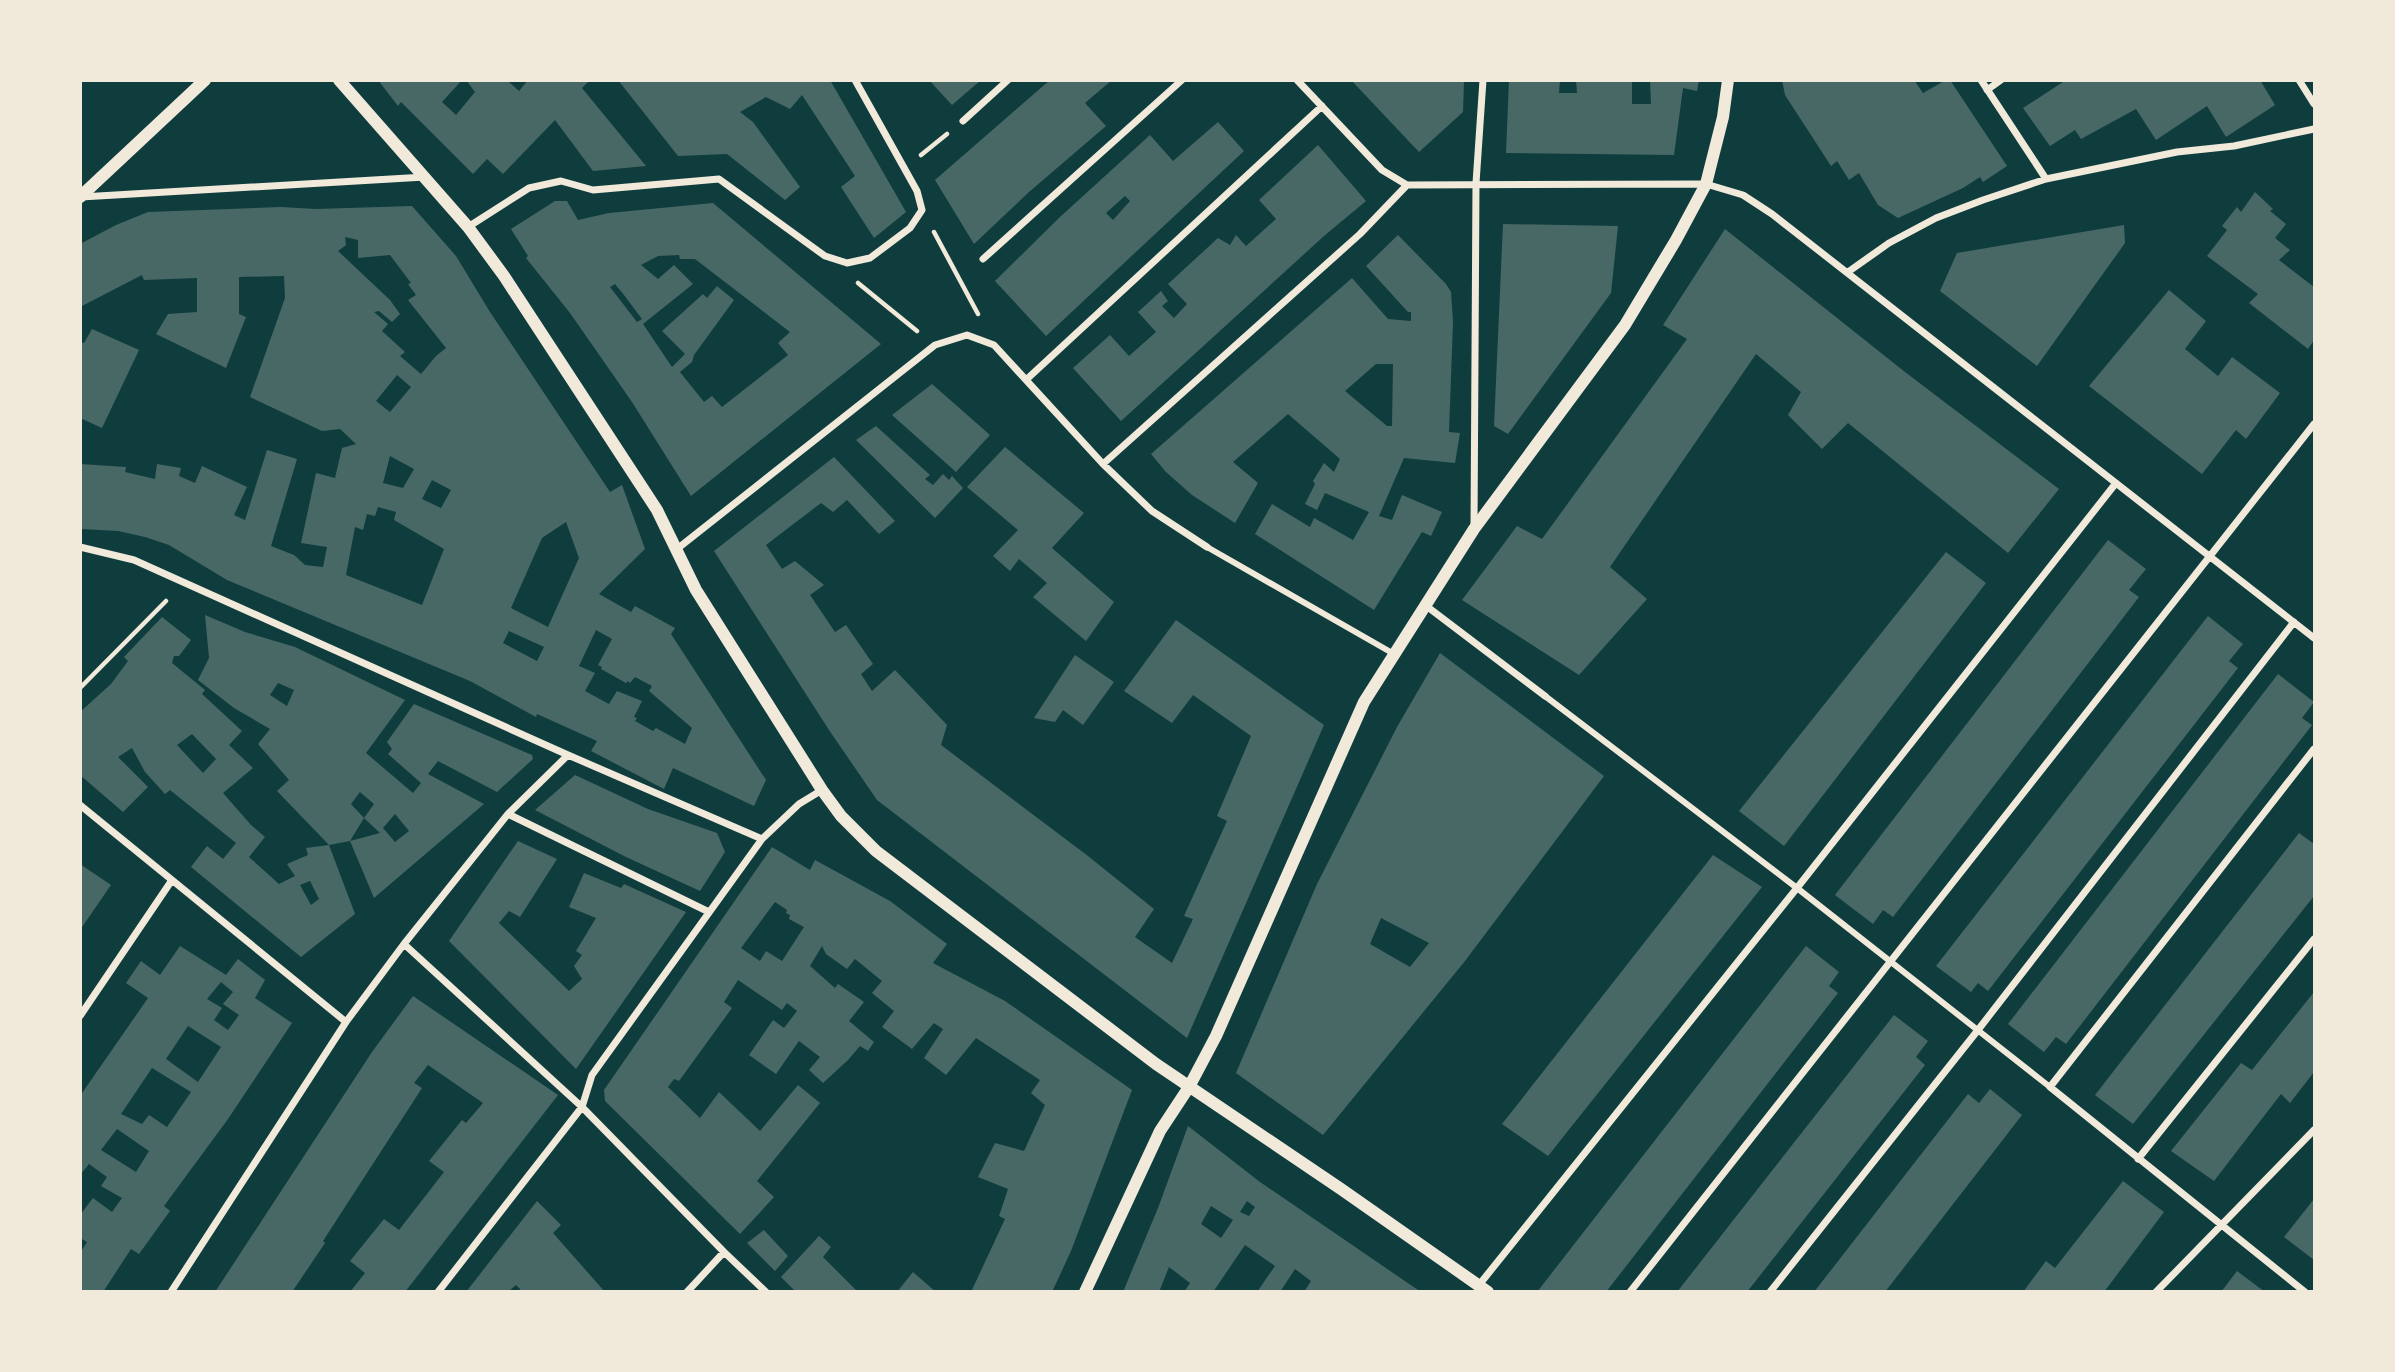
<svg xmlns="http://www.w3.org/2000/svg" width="2395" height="1372" font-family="Barlow,sans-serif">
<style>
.building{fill:#486865;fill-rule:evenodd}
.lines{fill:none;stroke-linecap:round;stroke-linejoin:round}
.path{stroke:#f1e9da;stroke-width:4.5}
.pedestrian{stroke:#f1e9da;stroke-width:6}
.minor{stroke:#f1e9da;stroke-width:7}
.tertiary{stroke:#f1e9da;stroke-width:12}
</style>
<rect width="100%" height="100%" fill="#0f3d3e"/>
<path class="building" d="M378,80H462L442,102L456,115L475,92L466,80H507L519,91L528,80H590L582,88L646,166L593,171L555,120L503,174L487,159L473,174L401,102L398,106Z
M618,80H830L906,212L874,238L841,187L855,176L802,95L790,109L766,97L740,112L753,122L800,187L785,200L727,154L678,156Z
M929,80H981L952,105Z
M1050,80H1112L1085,103L1106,126L1029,192L974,244L935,180Z
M1351,80H1464L1463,112L1419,152Z
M1509,80H1560L1559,93H1577L1576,80H1632V104H1651L1650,80H1699L1697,91L1683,88L1674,155L1506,153Z
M1782,80H1914L1923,93L1946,80H1950L2007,166L1983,182L1980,177L1963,188L1898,218L1878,205L1859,173L1849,180L1837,161L1831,166L1785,95Z
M2066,80H2260L2275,105L2226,137L2207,106L2156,140L2136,109L2081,139L2075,130L2050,146L2023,108Z
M1218,122L1244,151L1046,336L995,281L1060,217L1150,135L1173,161ZM1125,196L1130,201L1113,220L1106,213Z
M1318,145L1366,201L1324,236L1121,421L1073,368L1110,335L1129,356L1156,332L1138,312L1161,291L1168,301L1162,306L1174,318L1187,304L1168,284L1218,238L1230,245L1236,235L1246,246L1276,219L1259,200Z
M2255,192L2273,209L2270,211L2286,224L2275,238L2290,250L2279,260L2314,287V340L2308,349L2249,303L2258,294L2207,256L2227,230L2222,226L2237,207L2241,212Z
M555,201H567L578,220L609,213L713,203L881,344L691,496L632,402L570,313L526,258L528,256L511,229ZM679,255L680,259H695L790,332L778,343L788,355L722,407L712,396L704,402L680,372L692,362L694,355L734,300L717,286L707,298L703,294L662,331L685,354L672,367L643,324L693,284L674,265L658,279L641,265L658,256ZM615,284L624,295L642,319L637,322L610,287Z
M412,206L456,256L490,312L610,492L622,485L645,549L599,594L631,612L635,606L675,628L671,634L766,780L754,806L673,768L664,789L591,751L597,741L537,714L536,717L470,681L227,580L169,545L145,537L118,531L80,529V464L126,467L125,472L155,479L157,464L181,468L179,476L195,483L202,466L247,487L234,515L245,520L267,450L297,459L271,546L294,555L305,565L323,567L327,547L301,543L316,473L335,478L342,448L356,444L340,429L322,431L250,397L285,298L284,276L239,277V314L246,317L226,368L156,334L168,314L197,312V278L144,280L142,275L80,307V244L116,225L148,212L281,207L316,209ZM345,237L358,240V258L390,255L411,283L408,284L416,295L408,300L446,348L436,356L421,374L400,356L405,352L382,331L388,324L374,312L379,311L392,322L400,314L390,300L338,251L346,245ZM397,375L411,387L390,412L376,401ZM390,456L414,469L403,488L383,483ZM432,480L451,490L441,508L422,499ZM378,507L396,512L394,520L444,549L422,605L346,575L355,527L363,530L367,514L375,516ZM566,522L579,558L548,627L511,608L542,538ZM596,630L612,639L598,665L602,667L601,669L626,683L628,681L630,683L635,677L652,686L649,691L692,728L685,744L656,728L653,731L635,721L637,718L634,717L642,701L617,691L609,704L585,691L595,673L579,666ZM509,631L544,647L537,661L503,643Z
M1503,224L1618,226L1611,293L1508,434L1494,426Z
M2124,225L2125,243L2037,366L1940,291L1957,253Z
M1725,229L1905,372L2059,489L2008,553L1848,423L1822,449L1788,415L1801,392L1756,354L1610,567L1647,599L1579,675L1462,600L1517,526L1542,539L1687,339L1663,325Z
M1398,235L1446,284L1451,292L1453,322L1449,432L1460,433L1455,463L1404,458L1379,516L1392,520L1402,495L1442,512L1431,536L1422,532L1374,610L1255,534L1272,504L1310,527L1314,518L1353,540L1369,512L1325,493L1317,510L1305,504L1315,484L1313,481L1324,463L1334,472L1340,459L1288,414L1233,462L1258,483L1235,523L1192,495L1166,472L1151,454L1352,278L1388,319L1411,321V312H1408L1366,266ZM1376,364H1393L1392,426H1387L1345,391Z
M2169,290L2206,321L2185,349L2218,376L2232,357L2280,393L2246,439L2236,430L2202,474L2089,386Z
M92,329L139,350L102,428L80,418V342L84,343Z
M932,384L990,435L956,472L892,415Z
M876,426L930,475L925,479L933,485L943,474L949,480L952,476L963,488L935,518L856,440Z
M1005,447L1084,513L1052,548L1114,602L1086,641L1033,597L1047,583L1019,559L1010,571L993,556L1018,530L967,487Z
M834,457L895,521L879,534L847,500L833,512L821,503L766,545L782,569L795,561L824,585L810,595L835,632L846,625L873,664L861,674L872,691L895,670L947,725L941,745L1088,856L1154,909L1135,937L1172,963L1193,919L1184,916L1227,821L1217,816L1251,736L1193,695L1172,723L1124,691L1176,620L1324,725L1187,1038L877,800L829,730L714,551Z
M2108,540L2146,569L2129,590L2139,597L1893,917L1883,910L1873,924L1835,895Z
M1946,552L1986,583L1784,846L1739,811Z
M205,615L245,632L295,647L405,700L366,753L413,793L421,783L388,754L392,749L387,742L414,704L532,755L533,759L497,792L438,761L428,774L484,804L374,898L350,841L380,833L364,818L374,804L360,792L351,804L364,818L350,841L329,845L277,791L289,780L258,744L270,729L234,708L198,680L209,658ZM278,683L294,690L287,706L270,695ZM395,814L409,831L395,842L383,828Z
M2208,616L2243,644L2229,661L2238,668L1988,991L1978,983L1971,992L1936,966Z
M162,617L191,640L179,656H174L172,663L205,690L202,694L242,731L229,745L253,768L223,793L251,825L265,837L249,857L279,884L295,876L287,864L308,855L306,848L329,845L355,914L301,957L191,867L207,846L223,859L236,843L170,790L165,794L145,772L132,748L118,757L148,787L123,812L80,775V712L111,684L128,661L124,657ZM192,734L216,759L203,773L177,745ZM310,881L319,899L311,905L300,885Z
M1440,653L1604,776L1465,961L1323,1135L1236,1073L1317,884L1397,727ZM1381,918L1429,943L1410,967L1370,944Z
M1075,655L1114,682L1083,725L1063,710L1055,722L1034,718Z
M2278,674L2314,702L2302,718L2312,725L2066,1044L2056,1037L2044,1052L2008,1024Z
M575,775L648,809L717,833L725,852L700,891L626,857L535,810Z
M2299,833L2314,844V896L2133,1124L2095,1095Z
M518,841L557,859L520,917L509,911L499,923L569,991L582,979L574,966L582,955L576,951L596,918L569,907L584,873L621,888L624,884L686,912L576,1069L449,941Z
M772,847L810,870L815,860L890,901L947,944L933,963L1005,1001L1132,1090L1071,1251L1052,1292H971L1005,1219L999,1216L1008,1189L978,1177L995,1143L1024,1151L1045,1105L1031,1093L1040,1080L976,1038L946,1075L924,1058L943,1029L934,1023L912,1049L882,1027L894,1011L872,993L882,981L855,959L847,969L826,954L822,946L810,966L835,988L838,984L864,1002L849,1021L874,1042L868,1051L860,1046L848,1060L823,1083L809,1070L820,1057L799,1041L776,1074L749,1055L773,1020L784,1028L797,1011L787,1003L782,1010L738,980L724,1002L732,1008L679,1081L674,1079L668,1087L700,1118L719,1092L760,1131L798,1085L820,1103L757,1181L774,1197L740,1234L605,1101L604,1090ZM775,902L787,910L786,913L790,915L789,919L804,927L782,961L766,951L760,961L741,948Z
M1713,855L1762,887L1548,1156L1502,1124Z
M80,864L111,885L80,930Z
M180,946L226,975L238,959L265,980L255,998L292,1023L228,1119L164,1206L170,1211L139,1254L131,1249L103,1292H80V1253L87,1242L80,1238V1215L93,1198L112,1212L122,1198L101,1186L107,1177L89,1164L80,1175V1096L148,998L126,983L141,961L160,975ZM221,982L233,992L223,1004L239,1015L228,1030L214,1020L222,1008L207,999ZM188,1026L221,1047L198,1082L166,1059ZM152,1068L191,1092L167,1127L149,1115L142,1124L121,1114ZM117,1129L149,1151L136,1172L101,1150Z
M1806,946L1839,972L1829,986L1838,993L1606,1292H1537Z
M2314,992V1072L2290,1103L2281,1094L2214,1181L2171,1151L2241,1063L2252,1070Z
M413,996L558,1095L405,1292H350L365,1273L350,1261L384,1219L399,1230L444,1172L429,1161L462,1120L466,1123L483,1103L428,1065L414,1083L422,1088L323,1241L325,1243L292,1292H215L372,1052Z
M1894,1015L1928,1041L1916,1057L1925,1065L1747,1292H1677Z
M1990,1089L2022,1115L1885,1292H1814L1968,1094L1979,1103Z
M1188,1126L1260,1182L1421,1292H1304L1311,1281L1295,1269L1280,1292H1257L1275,1266L1245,1245L1213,1292H1184L1190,1283L1169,1267L1159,1292H1123L1158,1208ZM1247,1201L1255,1207L1249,1216L1240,1212ZM1211,1206L1233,1220L1221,1238L1201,1224Z
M2123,1181L2164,1212L2104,1292H2023L2046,1261L2055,1268Z
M2314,1199V1260L2284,1237Z
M537,1201L561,1225L553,1233L605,1292H519L520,1289L516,1285L508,1292H466Z
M764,1230L788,1256L775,1271L747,1243Z
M819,1236L831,1247L823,1257L858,1292H796L781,1277Z
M2237,1271L2265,1292H2221Z
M913,1272L936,1292H897Z"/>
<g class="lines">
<path class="path" d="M921,155L947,134
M934,232L978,314
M858,283L917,331
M80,688L166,601"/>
<path class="pedestrian" d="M1207,547L1394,654
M1545,696L1797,888L2050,1087"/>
<path class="minor" d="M1297,80L1382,170L1407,185
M1981,80L2046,179
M2299,80L2314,104
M1987,90L2001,80
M963,121L1008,80
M81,197L425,177
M468,227L529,188L561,181L593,190L719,179L825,256L847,263L870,258L910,228L922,210L917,191L855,80
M983,259L1182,80
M1848,272L1889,243L1936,218L1983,200L2046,179L2177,152L2234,146L2314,129
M1027,379L1322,106
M1103,464L1360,234L1407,185L1706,184L1743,195L1772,214L2314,638
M1474,528L1476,183L1483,80
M80,547L134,560L568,755L762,839
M677,549L935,345L967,335L994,345L1103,464L1152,511L1207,547
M1425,605L1545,696
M80,805L346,1022
M508,814L709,912
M404,944L582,1107L724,1252L766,1292
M80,1016L172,880
M2138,1159L2314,939
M1479,1285L1797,888L2116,483
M171,1292L346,1022L404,944L508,814L568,755
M438,1292L582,1107L592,1075L762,839L799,804L822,790
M687,1292L724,1252
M1630,1292L2314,424
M1770,1292L1978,1030L2294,622
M2156,1292L2314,1130
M2305,1292L2050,1087L2314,749"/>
<path class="tertiary" d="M339,80L468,227L504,276L657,510L696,590L822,790L841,816L876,851L1156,1064L1341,1189L1488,1292
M80,197L205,80
M1085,1292L1160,1131L1189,1087L1216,1036L1364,702L1474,529L1625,325L1676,240L1706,184L1723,117L1728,80"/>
</g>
<rect width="2395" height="1372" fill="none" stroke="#f1e9da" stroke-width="164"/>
</svg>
